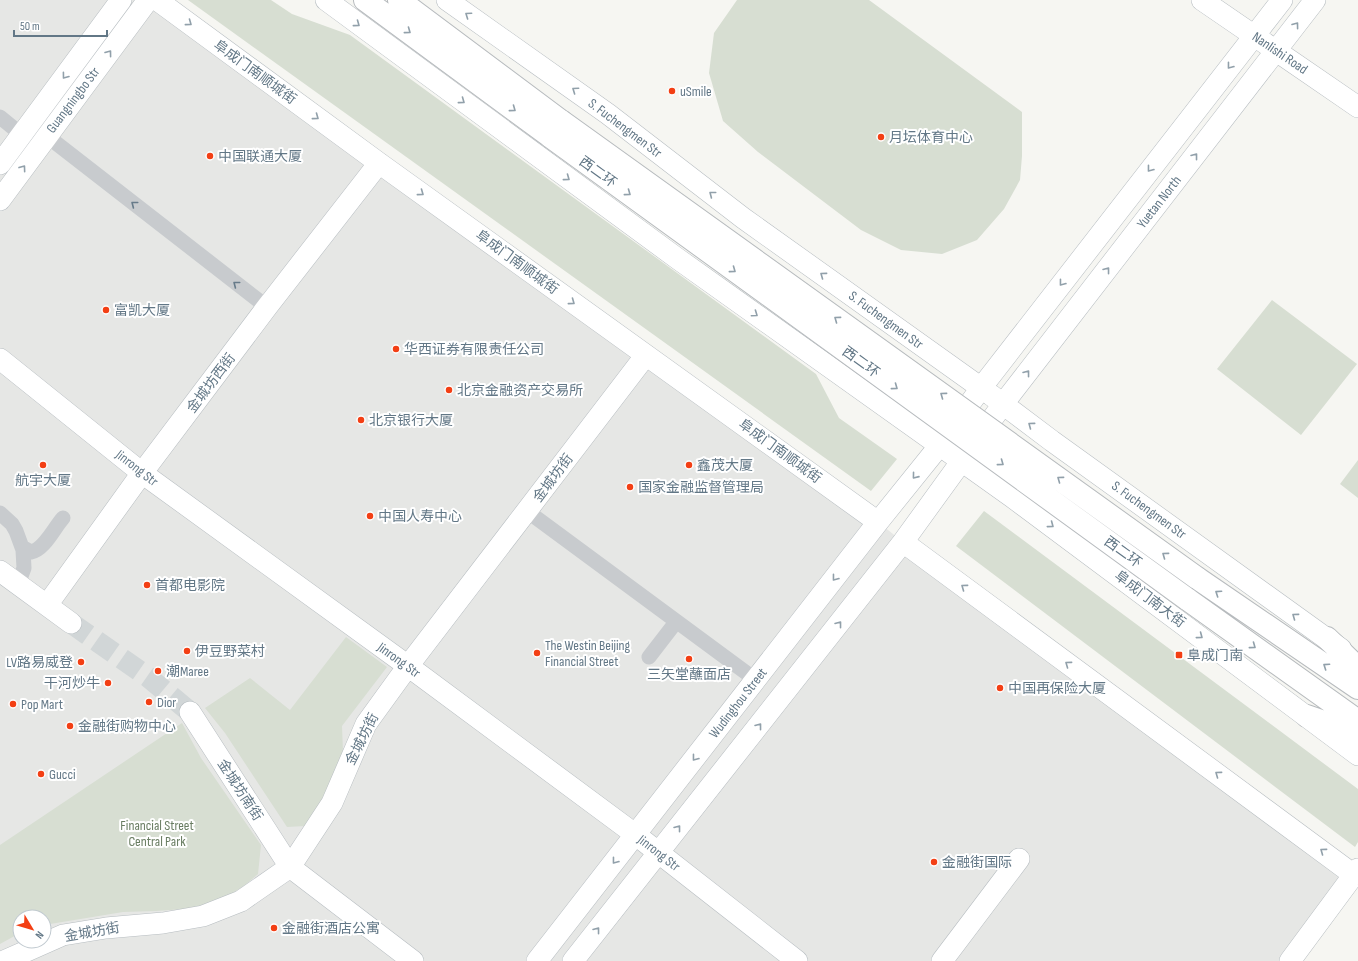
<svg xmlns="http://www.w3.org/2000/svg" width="1358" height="961" font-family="'Sofia Sans Condensed','Noto Sans SC',sans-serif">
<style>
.built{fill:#e6e7e5;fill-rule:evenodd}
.green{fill:#d7ded2}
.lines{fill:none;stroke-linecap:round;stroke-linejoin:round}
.secondary-tunnel{stroke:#d1d6d7;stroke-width:21;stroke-dasharray:21 10;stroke-linecap:butt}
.secondary-casing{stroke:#b7bdc1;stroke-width:22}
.highway-casing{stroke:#b7bbbe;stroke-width:24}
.street{stroke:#c8cbce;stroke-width:15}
.secondary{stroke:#fff;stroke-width:21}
.highway{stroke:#fff;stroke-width:22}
.highway-bridge-casing{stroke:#b7bbbe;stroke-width:24;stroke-linecap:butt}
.highway-bridge{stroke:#fff;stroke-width:22}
.oneway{stroke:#91a0aa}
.oneway2{stroke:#677b8a}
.poi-dot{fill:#f33f14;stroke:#fff;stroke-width:1.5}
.labels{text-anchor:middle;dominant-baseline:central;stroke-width:4;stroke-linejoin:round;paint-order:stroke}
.street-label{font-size:14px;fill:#627786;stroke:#fff}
.poi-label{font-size:14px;fill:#627786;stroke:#fff;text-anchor:start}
.park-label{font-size:14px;fill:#687c61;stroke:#fff}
</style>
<rect width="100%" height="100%" fill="#f6f6f2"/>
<path class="built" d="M0,0H156L878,522L903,542L1354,875L1290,961H0ZM20,917H44V941H20Z"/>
<path class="green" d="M188,0H271L292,14L350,35L816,374L839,418L897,459L871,491Z
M737,0H869L1022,112V156L1020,180L1004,209L977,240L942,254L901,250L861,230L758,152L723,121L709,73L714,33Z
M1272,300L1357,364L1301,435L1217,369Z
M1358,460V498L1340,484Z
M984,511L1358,789V842L1355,847L956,546Z
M346,637L387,667L342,726L343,752L320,807L305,826L287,827L225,733L205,708L250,678L290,710Z
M182,723L201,758L261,845L258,874L244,886L221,900L198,908L156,911L123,912L44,925V917H20V933L0,944V845Z"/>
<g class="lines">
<path class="secondary-tunnel" d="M71,623L148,677L190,712"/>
<g class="secondary-casing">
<path id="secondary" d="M157,0L379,163L878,522
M326,0L678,259L1012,497L1358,755
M447,0L608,114L743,218L991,395L1052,441L1341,649
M1202,0L1358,107
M0,164L121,0
M0,200L148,0
M0,359L142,473L408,666L636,835L797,961
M903,542L1354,875
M0,571L71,623
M47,605L142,473L267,307L379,163
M190,712L290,867L413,961
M4,961L63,935L106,928L163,923L203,916L241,901L290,867L332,803L366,724L408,666L646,355
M537,961L878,522L940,445L981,388L1282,0
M573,961L903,542L1003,404L1315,0
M942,961L1019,859
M1290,961L1358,869"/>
</g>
<g class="highway-casing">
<path id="highway" d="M365,0L551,137
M399,0L561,121
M1197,578L1358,688
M1187,599L1358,721
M1327,638L1358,668
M1307,716L1358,734"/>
</g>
<path class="street" d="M0,117L22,135
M47,136L267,307
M527,511L756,680
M0,513L12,524L16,531L23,550L24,568L18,584
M22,547L31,552C44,550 54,528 63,518
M649,657L676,622"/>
<use href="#secondary" class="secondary"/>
<use href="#highway" class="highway"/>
<g class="highway-bridge-casing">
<path id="highway-bridge" d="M561,121L1197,578
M551,137L1187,599"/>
</g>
<use href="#highway-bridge" class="highway-bridge"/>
</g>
<defs><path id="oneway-chevron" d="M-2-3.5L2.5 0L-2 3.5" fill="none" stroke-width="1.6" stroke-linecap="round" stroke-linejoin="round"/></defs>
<g class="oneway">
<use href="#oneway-chevron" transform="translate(468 15) rotate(-145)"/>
<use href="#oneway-chevron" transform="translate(189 23) rotate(36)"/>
<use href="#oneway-chevron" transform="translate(357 24) rotate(36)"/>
<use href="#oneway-chevron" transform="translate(1296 25) rotate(-53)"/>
<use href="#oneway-chevron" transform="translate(408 31) rotate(36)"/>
<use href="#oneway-chevron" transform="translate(109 53) rotate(-53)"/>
<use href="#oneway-chevron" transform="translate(1230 66) rotate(128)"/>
<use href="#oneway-chevron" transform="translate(65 76) rotate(127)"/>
<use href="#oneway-chevron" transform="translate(575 90) rotate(-145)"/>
<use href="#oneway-chevron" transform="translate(462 101) rotate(36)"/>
<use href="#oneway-chevron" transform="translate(513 109) rotate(36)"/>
<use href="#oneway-chevron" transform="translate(316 117) rotate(36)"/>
<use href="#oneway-chevron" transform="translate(1195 156) rotate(-52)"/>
<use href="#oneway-chevron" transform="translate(23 168) rotate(-54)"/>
<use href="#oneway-chevron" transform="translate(1150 169) rotate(128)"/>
<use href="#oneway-chevron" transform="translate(567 178) rotate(36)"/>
<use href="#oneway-chevron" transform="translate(421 193) rotate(36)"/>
<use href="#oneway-chevron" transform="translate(628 193) rotate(36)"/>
<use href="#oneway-chevron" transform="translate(712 194) rotate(-142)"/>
<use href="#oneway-chevron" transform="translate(733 270) rotate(36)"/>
<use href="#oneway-chevron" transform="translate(1107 270) rotate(-52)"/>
<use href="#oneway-chevron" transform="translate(823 275) rotate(-144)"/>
<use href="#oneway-chevron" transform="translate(1062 283) rotate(128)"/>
<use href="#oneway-chevron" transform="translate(572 302) rotate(36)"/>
<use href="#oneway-chevron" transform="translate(755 314) rotate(35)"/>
<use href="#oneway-chevron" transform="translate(837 319) rotate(-144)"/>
<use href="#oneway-chevron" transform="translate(1027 373) rotate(-52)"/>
<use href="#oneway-chevron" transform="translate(895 387) rotate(36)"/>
<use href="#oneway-chevron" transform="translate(943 395) rotate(-144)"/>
<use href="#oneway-chevron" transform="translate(1031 425) rotate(-143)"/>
<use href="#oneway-chevron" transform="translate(1001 463) rotate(36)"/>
<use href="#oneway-chevron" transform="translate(915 476) rotate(129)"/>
<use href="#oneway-chevron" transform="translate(1060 479) rotate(-144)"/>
<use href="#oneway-chevron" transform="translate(1051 525) rotate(37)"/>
<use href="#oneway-chevron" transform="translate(1165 555) rotate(-144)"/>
<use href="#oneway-chevron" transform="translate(835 578) rotate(128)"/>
<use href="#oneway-chevron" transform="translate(964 587) rotate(-144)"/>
<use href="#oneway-chevron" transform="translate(1218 593) rotate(-146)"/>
<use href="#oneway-chevron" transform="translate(1295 616) rotate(-144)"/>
<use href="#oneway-chevron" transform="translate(839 624) rotate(-52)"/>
<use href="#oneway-chevron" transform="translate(1200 636) rotate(37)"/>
<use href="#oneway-chevron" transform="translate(1253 646) rotate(36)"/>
<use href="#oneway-chevron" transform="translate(1068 664) rotate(-144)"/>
<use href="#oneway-chevron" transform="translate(1326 666) rotate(-146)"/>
<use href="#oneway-chevron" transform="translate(759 726) rotate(-52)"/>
<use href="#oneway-chevron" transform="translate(695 758) rotate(128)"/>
<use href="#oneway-chevron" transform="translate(1218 774) rotate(-144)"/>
<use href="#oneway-chevron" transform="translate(678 828) rotate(-52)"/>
<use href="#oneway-chevron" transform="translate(1323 851) rotate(-144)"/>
<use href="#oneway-chevron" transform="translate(615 861) rotate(128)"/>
<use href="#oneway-chevron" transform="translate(597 930) rotate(-52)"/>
</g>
<g class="oneway2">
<use href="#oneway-chevron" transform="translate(134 204) rotate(-142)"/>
<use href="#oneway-chevron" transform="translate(236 284) rotate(-142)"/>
</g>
<g class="poi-dot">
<circle cx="672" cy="91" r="4"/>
<circle cx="881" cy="137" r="4"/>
<circle cx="210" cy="156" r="4"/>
<circle cx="106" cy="310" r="4"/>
<circle cx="396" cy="349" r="4"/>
<circle cx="449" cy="390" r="4"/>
<circle cx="361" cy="420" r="4"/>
<circle cx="43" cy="465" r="4"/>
<circle cx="689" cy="465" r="4"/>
<circle cx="630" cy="487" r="4"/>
<circle cx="370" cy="516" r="4"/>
<circle cx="147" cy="585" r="4"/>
<circle cx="187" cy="651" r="4"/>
<circle cx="537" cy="653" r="4"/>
<rect x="1175" y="651" width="8" height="8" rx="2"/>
<circle cx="689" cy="659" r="4"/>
<circle cx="81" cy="662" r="4"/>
<circle cx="158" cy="671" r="4"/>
<circle cx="108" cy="683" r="4"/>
<circle cx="1000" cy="688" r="4"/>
<circle cx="149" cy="702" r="4"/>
<circle cx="13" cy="704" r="4"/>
<circle cx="70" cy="726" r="4"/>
<circle cx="41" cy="774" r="4"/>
<circle cx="934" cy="862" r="4"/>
<circle cx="274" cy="928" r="4"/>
</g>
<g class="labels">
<g class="street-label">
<text transform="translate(1280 53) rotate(34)">Nanlishi Road</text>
<text transform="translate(255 72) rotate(36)">阜成门南顺城街</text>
<text transform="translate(73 100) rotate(-53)">Guangningbo Str</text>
<text transform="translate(625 128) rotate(37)">S. Fuchengmen Str</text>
<text transform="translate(598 172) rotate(36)">西二环</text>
<text transform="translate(1159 202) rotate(-52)">Yuetan North</text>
<text transform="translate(517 262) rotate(36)">阜成门南顺城街</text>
<text transform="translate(886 320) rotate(36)">S. Fuchengmen Str</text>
<text transform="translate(861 362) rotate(36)">西二环</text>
<text transform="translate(211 383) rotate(-53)">金城坊西街</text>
<text transform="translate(780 451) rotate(36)">阜成门南顺城街</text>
<text transform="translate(137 468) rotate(38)">Jinrong Str</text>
<text transform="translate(553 478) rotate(-53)">金城坊街</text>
<text transform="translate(1149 510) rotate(36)">S. Fuchengmen Str</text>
<text transform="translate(1123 552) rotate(36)">西二环</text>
<text transform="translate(1150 599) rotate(37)">阜成门南大街</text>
<text transform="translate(399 660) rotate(36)">Jinrong Str</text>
<text transform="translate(738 703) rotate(-52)">Wudinghou Street</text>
<text transform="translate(362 739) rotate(-63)">金城坊街</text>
<text transform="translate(240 790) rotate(57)">金城坊南街</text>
<text transform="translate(659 853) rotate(38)">Jinrong Str</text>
<text transform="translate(92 932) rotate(-10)">金城坊街</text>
</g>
<g class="poi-label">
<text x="680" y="91">uSmile</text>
<text x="889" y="137">月坛体育中心</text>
<text x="218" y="156">中国联通大厦</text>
<text x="114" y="310">富凯大厦</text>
<text x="404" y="349">华西证券有限责任公司</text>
<text x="457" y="390">北京金融资产交易所</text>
<text x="369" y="420">北京银行大厦</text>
<text x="697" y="465">鑫茂大厦</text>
<text x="43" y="480" text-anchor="middle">航宇大厦</text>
<text x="638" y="487">国家金融监督管理局</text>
<text x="378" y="516">中国人寿中心</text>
<text x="155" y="585">首都电影院</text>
<text x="545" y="645">The Westin Beijing<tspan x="545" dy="16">Financial Street</tspan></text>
<text x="195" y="651">伊豆野菜村</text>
<text x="1187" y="655">阜成门南</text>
<text x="73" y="662" text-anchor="end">LV路易威登</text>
<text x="166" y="671">潮Maree</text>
<text x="689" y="674" text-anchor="middle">三矢堂蘸面店</text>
<text x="100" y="683" text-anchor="end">干河炒牛</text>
<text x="1008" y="688">中国再保险大厦</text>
<text x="157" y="702">Dior</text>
<text x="21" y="704">Pop Mart</text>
<text x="78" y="726">金融街购物中心</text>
<text x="49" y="774">Gucci</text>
<text x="942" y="862">金融街国际</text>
<text x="282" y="928">金融街酒店公寓</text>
</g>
<g class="park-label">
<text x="157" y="825">Financial Street<tspan x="157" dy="16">Central Park</tspan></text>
</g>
</g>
<g transform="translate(32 929) rotate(128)"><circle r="19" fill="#ffffff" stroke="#c0c9cf"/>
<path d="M0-3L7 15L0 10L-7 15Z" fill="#f33f14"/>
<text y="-6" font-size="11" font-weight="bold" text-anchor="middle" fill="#627786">N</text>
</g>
<path d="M14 30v6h93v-6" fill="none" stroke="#627786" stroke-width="2"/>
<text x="20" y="30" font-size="12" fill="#627786" stroke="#ffffff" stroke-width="3" paint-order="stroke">50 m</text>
</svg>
